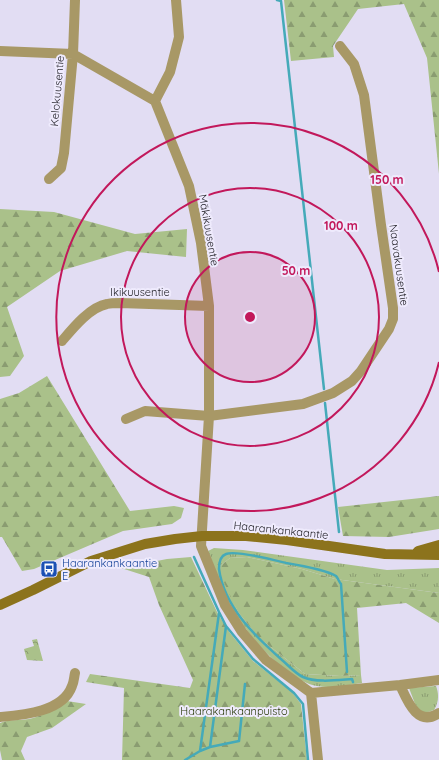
<svg xmlns="http://www.w3.org/2000/svg" width="439" height="760" font-family="Quicksand,sans-serif">
<style>
.grass{fill:url(#grass-tufts)}
.forest{fill:url(#forest-firs)}
.park{fill:url(#park-crowns)}
.lines{fill:none;stroke-linecap:round;stroke-linejoin:round}
.stream{stroke:#45aab9;stroke-width:2.5}
.street{stroke:#a89866;stroke-width:10}
.secondary{stroke:#8c731c;stroke-width:10}
.ring{fill:none;stroke:#c2185b;stroke-width:2}
.labels{text-anchor:middle;dominant-baseline:central;stroke-width:4;stroke-linejoin:round;paint-order:stroke}
.street-label{font-size:11px;fill:#232229;stroke:#efebfd}
.transit-label{font-size:11px;fill:#164399;stroke:#efebfd;text-anchor:start}
.park-label{font-size:11px;fill:#2a3b09;stroke:#efebfd}
.centre{fill:#c2185b;stroke:#efebfd;stroke-width:2}
.ring-label{font-size:12px;text-anchor:middle;font-weight:bold;fill:#c2185b;stroke:#efebfd;stroke-width:4;stroke-linejoin:round;paint-order:stroke}
</style>
<defs>
<pattern id="grass-tufts" width="24" height="20" patternUnits="userSpaceOnUse"><rect width="24" height="20" fill="#aac18a"/><path d="M3 7l-1-3M5 7V3M7 7l1-3M15 17l-1-3M17 17v-4M19 17l1-3" fill="none" stroke="#8a9c71"/></pattern>
<pattern id="forest-firs" width="22" height="20" patternUnits="userSpaceOnUse"><rect width="22" height="20" fill="#aac18a"/><path d="M5 1l3.5 6h-7zM16 11l3.5 6h-7z" fill="#8a9c71"/></pattern>
<pattern id="park-crowns" width="20" height="18" patternUnits="userSpaceOnUse"><rect width="20" height="18" fill="#aac18a"/><path d="M2 6a3 3 0 1 1 6 0M12 15a3 3 0 1 1 6 0" fill="none" stroke="#8a9c71"/></pattern>
</defs>
<rect width="100%" height="100%" fill="#e2ddf3"/>
<path class="grass" d="M214,548L243,550L387,570L439,568V593L335,579L302,569L247,557L230,558L220,566L238,612L258,637L305,674L340,676L361,675L362,683C348,685 331,689 317,686C285,680 242,630 229,602C221,586 215,568 208,551Z
M436,686C439,694 439,702 434,710L425,713L417,709L409,688Z"/>
<path class="forest" d="M284,0H439V174L427,58L404,4L358,9L333,46L334,57L291,61Z
M0,209L54,212L135,234L187,229L186,257L127,251L60,271L7,307L24,356L10,376L0,377Z
M47,376L130,511L174,506L184,508L181,518L172,524L123,531L34,569L22,571L2,537H0V399L19,393Z
M439,496V529L389,537L343,536L338,507Z
M191,557L218,614L230,633L253,661L292,692L301,704L307,760H122L124,688L86,682L90,674L190,688L193,680L159,605L149,577L121,568L167,559Z
M247,557L302,569L335,579L439,593V623L406,603L357,608L361,675L340,676L305,674L258,637L238,612L222,578L220,566L230,558Z
M67,701L86,704L52,728L27,737L21,751L25,760H2L0,750V723C9,719 19,721 29,719C43,716 54,708 67,701Z"/>
<path class="park" d="M37,639L43,661L27,660L24,649L34,646L32,640Z"/>
<g class="lines">
<path class="stream" d="M277,0L281,1L324,389
M325,403L339,532
M194,557L219,612L226,626L253,659L294,693L303,704L308,760
M347,672L341,584C339,582 338,578 336,576C326,570 298,565 286,563C274,560 236,550 226,554C220,556 219,564 219,569C224,607 255,636 282,660C288,665 296,674 303,677C316,683 338,680 352,679L353,682
M210,747L226,626
M200,751L210,747L239,741L245,684
M185,760L200,751L219,613"/>
<path class="street" d="M0,51L73,54L155,101L189,186L201,243L209,306V416L201,546L225,605L242,632L266,660L311,693L318,760
M155,101L170,72L179,37L176,0
M49,179L61,168L64,153L73,54L75,0
M62,341C73,328 90,307 107,304C111,303 116,303 120,303L209,306
M126,419L145,411L209,416L303,404L333,393L352,381L361,371L389,329L393,319V308L381,225L364,95L354,64L340,46
M400,685C407,700 417,728 439,713
M311,693L400,685L439,680
M0,717C23,715 63,712 72,686C74,682 74,677 75,673"/>
<path class="secondary" d="M418,551L439,545
M0,605L33,590L91,561L145,544L175,539L202,536H246L287,540L385,554L439,555"/>
</g>
<circle cx="250" cy="317" r="65" fill="#c2185b" fill-opacity=".12"/>
<g class="ring">
<circle cx="250" cy="317" r="65"/>
<circle cx="250" cy="317" r="129"/>
<path d="M439 362A194 194 0 1 1 439 272"/>
</g>
<defs>
<g id="bus-square" transform="scale(0.9)"><rect x="-9" y="-9" width="18" height="18" rx="4" fill="#1a4fb4" stroke="#efebfd"/><path d="M-5-6H5V4H4V6H2V4H-2V6H-4V4H-5ZM-3.5-4V0h7V-4ZM-3.5 1.2v1.5H-2V1.2ZM2 1.2v1.5H3.5V1.2Z" fill="#fff"/></g>
</defs>
<g fill-rule="evenodd">
<use href="#bus-square" x="49" y="569"/>
</g>
<g class="labels">
<g class="street-label">
<text transform="translate(57 91) rotate(-85)">Kelokuusentie</text>
<text transform="translate(209 230) rotate(80)">Mäkikuusentie</text>
<text transform="translate(399 265) rotate(82)">Naavakuusentie</text>
<text x="140" y="292">Ikikuusentie</text>
<text transform="translate(281 530) rotate(6)">Haarankankaantie</text>
</g>
<g class="transit-label">
<text x="62" y="563">Haarankankaantie<tspan x="62" dy="13">E</tspan></text>
</g>
<g class="park-label">
<text x="234" y="711">Haarakankaanpuisto</text>
</g>
</g>
<circle cx="250" cy="317" r="6" class="centre"/>
<g class="ring-label">
<text x="387" y="184">150 m</text>
<text x="341" y="230">100 m</text>
<text x="296" y="275">50 m</text>
</g>
</svg>
